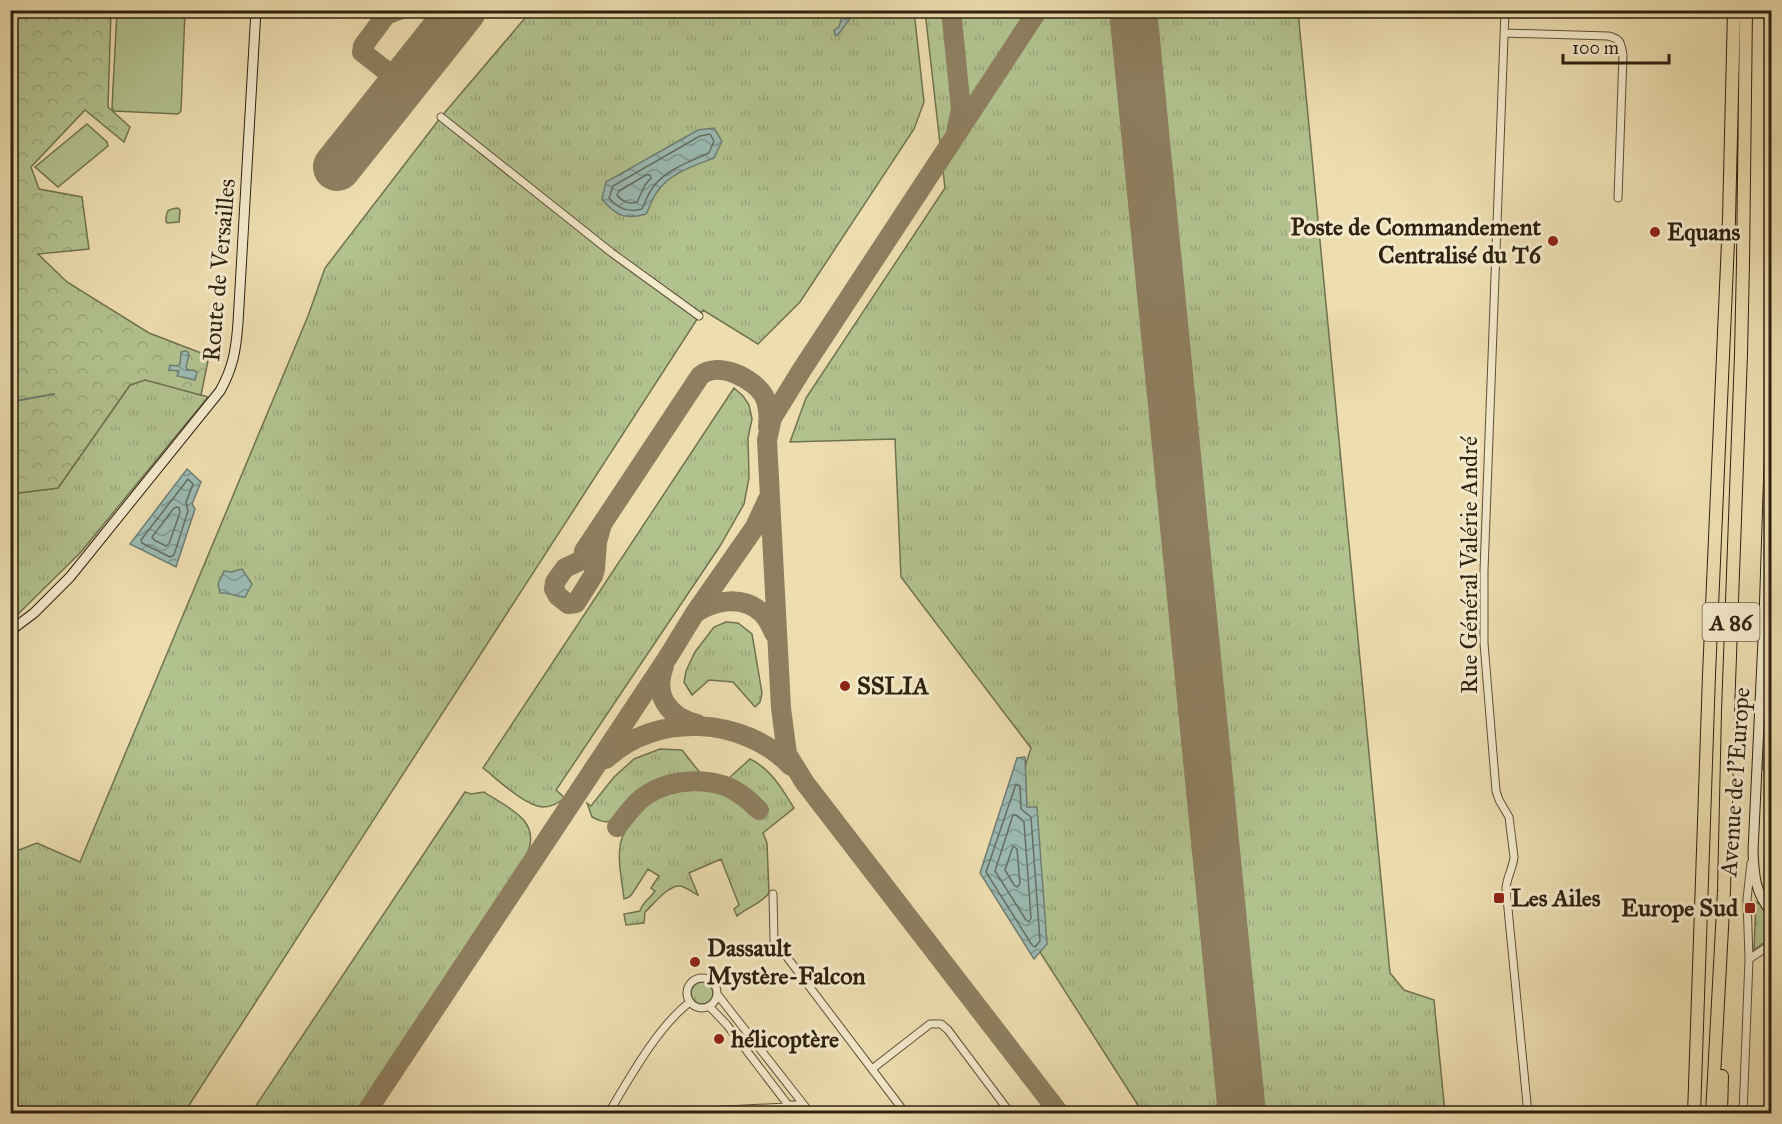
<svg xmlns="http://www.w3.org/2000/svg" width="1782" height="1124" font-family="'IM FELL Great Primer',serif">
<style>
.grass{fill:url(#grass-tufts);stroke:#707250;stroke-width:1.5}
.forest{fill:url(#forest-crowns);stroke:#707250;stroke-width:1.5}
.pitch{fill:#b2c28f;stroke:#707250;stroke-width:1.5}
.water{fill:url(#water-waves);stroke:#6f7d72;stroke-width:1.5}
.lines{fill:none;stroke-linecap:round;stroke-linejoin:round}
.shore{stroke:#646e62;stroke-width:1.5}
.stream{stroke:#6f7d72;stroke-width:2}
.taxiway{stroke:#8e7f60;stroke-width:20}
.runway{stroke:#8e7f60;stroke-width:48}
.minor-casing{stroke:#5e5038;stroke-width:9}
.secondary-casing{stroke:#2e2110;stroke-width:11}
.motorway-casing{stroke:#2e2110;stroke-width:14}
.minor{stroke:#f3e9cb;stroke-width:7}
.secondary{stroke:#f3e9cb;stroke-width:9}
.motorway{stroke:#edddaf;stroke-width:12}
.poi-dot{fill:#8f2418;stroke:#f3e9cb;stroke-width:2}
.labels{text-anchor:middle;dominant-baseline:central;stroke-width:6;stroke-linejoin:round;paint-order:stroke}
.shield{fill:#f3e9cb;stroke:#695d48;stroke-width:1.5}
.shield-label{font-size:22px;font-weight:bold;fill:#2e2110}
.poi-label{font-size:24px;font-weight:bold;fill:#2e2110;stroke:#f3e9cb;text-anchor:start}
.street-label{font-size:24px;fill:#2e2110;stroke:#f3e9cb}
</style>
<defs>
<pattern id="grass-tufts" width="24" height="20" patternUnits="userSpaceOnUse" patternTransform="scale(1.5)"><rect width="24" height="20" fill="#b2c28f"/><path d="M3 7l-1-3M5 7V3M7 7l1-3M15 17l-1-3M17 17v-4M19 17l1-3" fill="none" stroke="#99a67a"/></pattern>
<pattern id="forest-crowns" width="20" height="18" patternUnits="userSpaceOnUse" patternTransform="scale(1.5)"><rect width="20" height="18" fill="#b2c28f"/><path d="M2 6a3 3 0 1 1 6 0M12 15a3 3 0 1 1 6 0" fill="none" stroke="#99a67a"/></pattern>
<pattern id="water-waves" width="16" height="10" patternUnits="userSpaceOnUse" patternTransform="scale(1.5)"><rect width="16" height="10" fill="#9bbab3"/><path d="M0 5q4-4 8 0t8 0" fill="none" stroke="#7f9790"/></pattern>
</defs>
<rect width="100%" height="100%" fill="#edddaf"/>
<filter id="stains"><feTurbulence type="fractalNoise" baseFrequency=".00333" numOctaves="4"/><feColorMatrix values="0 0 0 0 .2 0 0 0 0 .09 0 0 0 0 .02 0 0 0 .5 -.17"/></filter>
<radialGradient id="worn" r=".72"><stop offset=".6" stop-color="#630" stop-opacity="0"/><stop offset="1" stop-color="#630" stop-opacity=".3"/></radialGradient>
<path class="grass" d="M531,11H914L924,102L914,129L800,302L758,344L703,310L184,1113L11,1114V853L37,843L80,862L308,316L325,268L441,117Z
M925,11H1298L1390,973L1404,990L1434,1000L1445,1113H1143L990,874L1031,748L901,577L895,439L790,442L806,398L945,188Z
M145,379L208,397L81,552L11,621V494L58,488L130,385Z
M734,388L743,396L749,405L752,419L748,438L749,478L744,504L720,546L556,790L565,798C558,803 552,807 543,807C525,806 497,779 483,768Z
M726,622L738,623L752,634L762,693L760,702L755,707L733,682L709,680L692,695L684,682L686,671L695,652L714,627Z
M1762,730L1770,731L1771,772L1765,771L1762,768Z
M660,749L682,750L701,774C679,773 652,779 635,793C626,800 621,816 610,821C604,823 598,820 592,817L587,803L591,806L614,777L634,759Z
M750,759C771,769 782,789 794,808L763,833L767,843L769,893C761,904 747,907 737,916L734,909L739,905L721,859L689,873L698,895C692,892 686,887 680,886C668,885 654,904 645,912L644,923L626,925L624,914L640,911C642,902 650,899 655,891L651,888L659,876L648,869L632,894L629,897L624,899C622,880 616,856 622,838C637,800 683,777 722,794C733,799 743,808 753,815L765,806L749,791L728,779Z
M1766,778H1772L1771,898L1764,877Z
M465,792L471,794L484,792C508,808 542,820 527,854L356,1113H251Z
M1756,902L1760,904L1771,923L1772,941L1762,944L1754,950Z
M691 993a11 11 0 1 1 22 0a11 11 0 1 1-22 0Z"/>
<path class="forest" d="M10,11H111L108,107L130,127L124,142L85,110L31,167L39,189L82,197L89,249L38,254L67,282L149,333L209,356L201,395L145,380L130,385L58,488L11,494Z"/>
<path class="pitch" d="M117,11H185L181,111L178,114L114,111L112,108Z
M87,124L107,142L108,146L58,187L35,167Z
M178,208L180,210L179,222L167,223L166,221C166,210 168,209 178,208Z"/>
<path class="water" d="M851,15V17L838,35H835L834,30L839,27L842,16L845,17Z
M714,128L722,141L714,158C693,166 670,173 657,192C652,198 650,207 646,214C625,220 616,216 602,199L606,182L698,130Z
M185,351L188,352L189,355L186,367L188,370H193L197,372L195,380L178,376H177L179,371L169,370L170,365L177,366L180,364L181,352Z
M187,469L201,482L192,504L195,509L176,567L130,544Z
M242,569L252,584L245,597C236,597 230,592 220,593L218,584L224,571L231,572Z
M1025,757L1027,807H1037L1047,944L1034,959L980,873L1017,758Z"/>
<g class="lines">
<path class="shore" d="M710,134L714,141L709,153C689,162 667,169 653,187C648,194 645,202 642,209C628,213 618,209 609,198L613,186L700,136Z
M646,175H650L651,178L645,185L637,202C630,205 621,201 617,195L619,191Z
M188,479L193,484L186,502L188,511L174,555L170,557L142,543L141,540Z
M177,507L179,508L180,512L169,544L166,546L154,540L152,537L174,508Z
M1016,784L1020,786L1021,809L1031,817L1040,941L1035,947L1032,945L986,872Z
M1013,815H1016L1024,822L1031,918L1029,922L1026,920L995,871Z
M1013,846L1017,849L1020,884L1017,887L1014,885L1005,870Z"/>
<path class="stream" d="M10,402L54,394"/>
<path class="taxiway" d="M399,10L386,15L363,46L362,52L403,84
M951,10L961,109L957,128
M1038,10L801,371L772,418L767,440L781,708L787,754L805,783L1060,1114
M602,524L584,551L583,557L580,561L565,568L555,582L554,589L558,596L568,604L576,603L593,576L595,569L597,542L602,524L700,376C718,360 756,379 765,398C769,408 769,417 768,427
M695,613C715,600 743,595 762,613C767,618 771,626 774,633
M664,666C653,695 668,717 697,724
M606,759C657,711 744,717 791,766
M617,827C625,817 634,803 645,796C671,778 715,775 742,795C748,799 753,805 759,810
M365,1114L668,657L695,613L755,527L767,501"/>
<path class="runway" d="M1133,10L1242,1114
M337,167L462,10"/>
<g class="minor-casing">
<path id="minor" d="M1505,10L1484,571V643L1496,791L1499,800L1509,817L1514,857C1513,868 1507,877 1506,888L1528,1114
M1504,33L1608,36C1621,39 1621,43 1623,55L1618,198
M441,117L612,253L699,316
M773,894L774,940L906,1114
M1749,959L1767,947L1772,946
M687 993a15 15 0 1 1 30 0a15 15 0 1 1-30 0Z
M717,994L811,1114
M709,1006L727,1025L795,1114
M872,1069L930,1024H941L948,1030L1011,1114
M610,1110L625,1114
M608,1114C629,1079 658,1026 690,1002
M649,1114L786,1107L789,1105H804
M1743,1114L1749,959L1747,899L1751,863"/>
</g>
<g class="secondary-casing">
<path id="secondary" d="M1772,371L1764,619L1753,851C1754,876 1755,893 1772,913
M1772,599V619
M10,631L34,613L70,577L220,391C233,368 236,350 238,323L256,10"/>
</g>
<g class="motorway-casing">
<path id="motorway" d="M1694,1114L1709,675L1729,219L1734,10
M1712,1114L1724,891L1728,711L1741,354L1743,263L1746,10
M1721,1114L1722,1076"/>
</g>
<use href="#minor" class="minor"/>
<use href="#secondary" class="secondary"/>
<use href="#motorway" class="motorway"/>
</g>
<g class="poi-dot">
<circle cx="1655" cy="232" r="6"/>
<circle cx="1553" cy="241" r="6"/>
<circle cx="845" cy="686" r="6"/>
<rect x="1493" y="892" width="12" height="12" rx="3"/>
<rect x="1744" y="902" width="12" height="12" rx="3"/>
<circle cx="695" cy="962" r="6"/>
<circle cx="719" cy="1039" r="6"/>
</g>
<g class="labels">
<rect class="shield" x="1702.5" y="603" width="57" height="38" rx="4.5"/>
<g class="shield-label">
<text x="1731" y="622">A 86</text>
</g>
<g class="poi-label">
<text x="1541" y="227" text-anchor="end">Poste de Commandement<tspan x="1541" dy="28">Centralisé du T6</tspan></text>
<text x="1667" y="232">Equans</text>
<text x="857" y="686">SSLIA</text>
<text x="1511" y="898">Les Ailes</text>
<text x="1738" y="908" text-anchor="end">Europe Sud</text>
<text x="707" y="948">Dassault<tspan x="707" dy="28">Mystère-Falcon</tspan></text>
<text x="731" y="1039">hélicoptère</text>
</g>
<g class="street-label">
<text transform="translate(219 270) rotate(-85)">Route de Versailles</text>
<text transform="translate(1469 565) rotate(-90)">Rue Général Valérie André</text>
<text transform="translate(1735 782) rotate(-86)">Avenue de l'Europe</text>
</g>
</g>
<rect width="1782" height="1124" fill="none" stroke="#edddaf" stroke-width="36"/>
<rect x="12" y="12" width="1758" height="1100" fill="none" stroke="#2e2110" stroke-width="3"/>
<rect x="18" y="18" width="1746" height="1088" fill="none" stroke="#2e2110" stroke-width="1.5"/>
<path d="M1563 54v9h106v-9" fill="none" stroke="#2e2110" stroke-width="3"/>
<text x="1572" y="54" font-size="18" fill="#2e2110" stroke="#f3e9cb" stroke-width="4.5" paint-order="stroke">100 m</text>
<rect width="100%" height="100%" filter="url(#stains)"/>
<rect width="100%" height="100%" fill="url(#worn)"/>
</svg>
